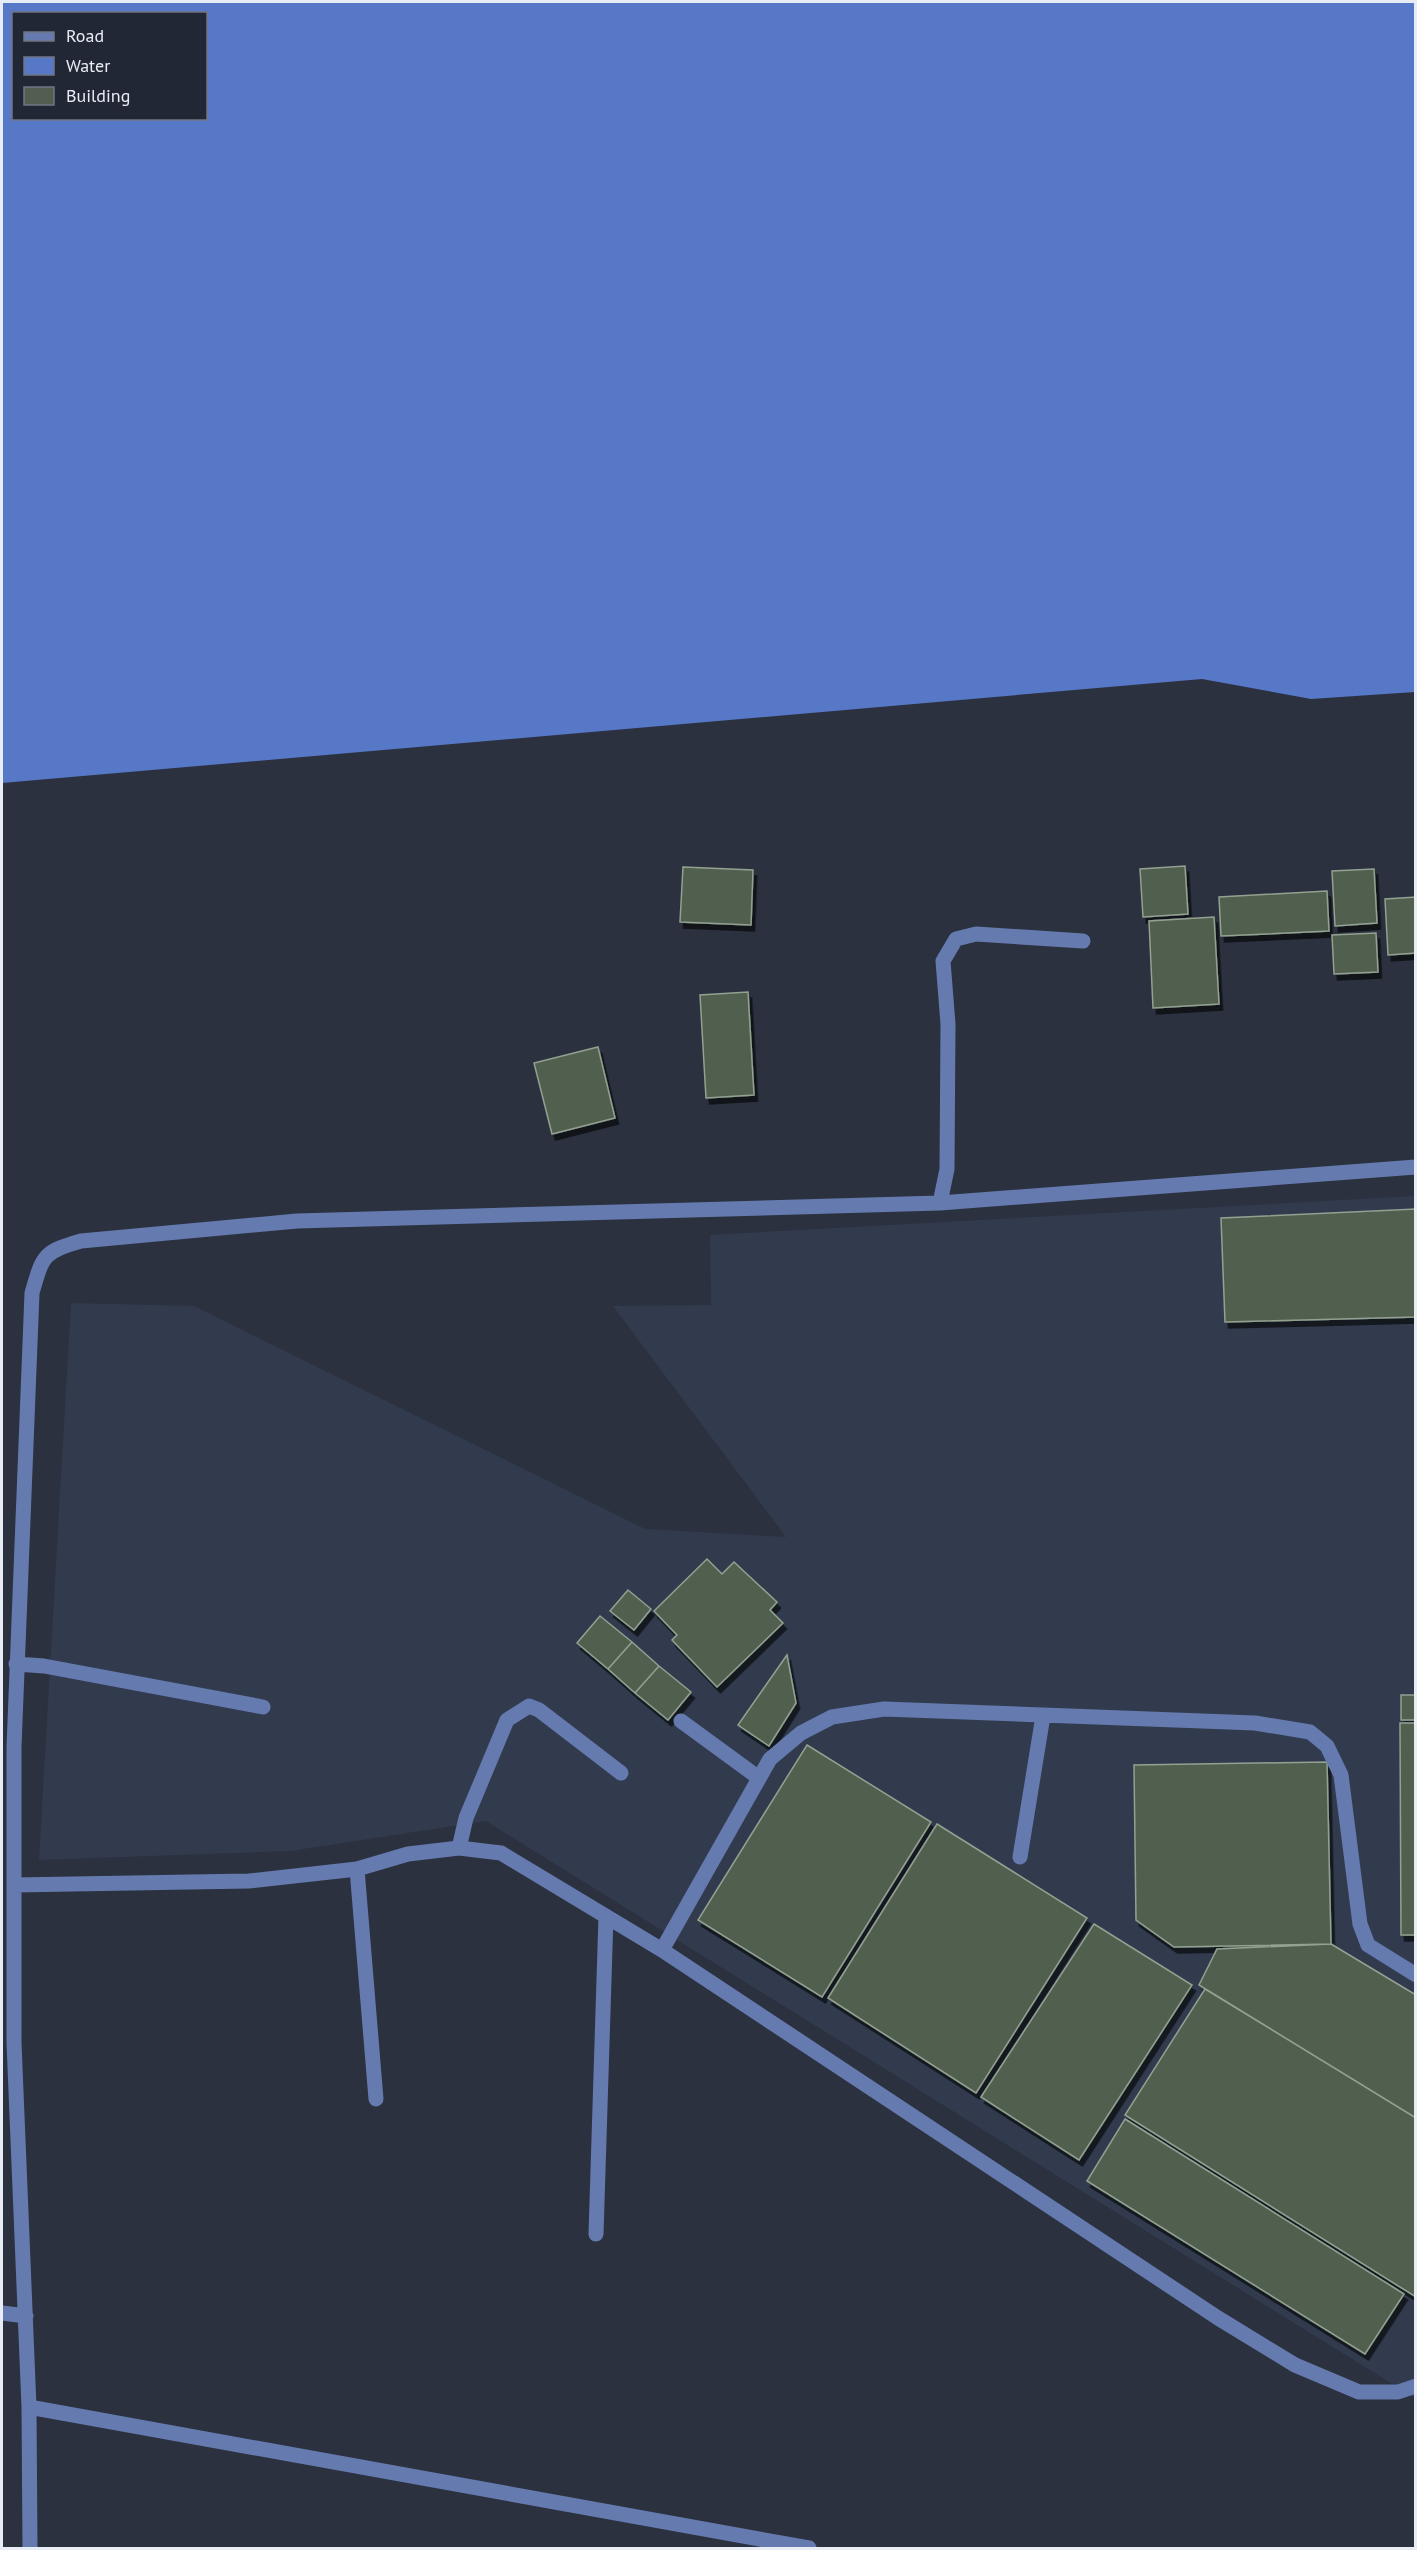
<svg xmlns="http://www.w3.org/2000/svg" width="1417" height="2550" font-family="'PT Sans',sans-serif">
<style>
.built{fill:#323b4e}
.water{fill:#5777c7;fill-rule:evenodd}
.building{fill:#515e50;stroke:#93a191;stroke-width:1.5;filter:url(#shadow)}
.lines{fill:none;stroke-linecap:round;stroke-linejoin:round}
.minor{stroke:#657baf;stroke-width:15}
</style>
<defs>
<filter id="shadow"><feDropShadow dx="3.5" dy="6" stdDeviation="0" flood-color="#0009"/></filter>
</defs>
<rect width="100%" height="100%" fill="#2b313f"/>
<path class="built" d="M1415,1196V2398L486,1821L290,1851L39,1860L71,1303L194,1306L645,1529L786,1537L613,1306L711,1305L710,1235Z"/>
<path class="water" d="M2,2H1415V692L1311,699L1202,679L2,783ZM14,14H206V118H14Z"/>
<path class="building" d="M1185,866L1188,914L1143,917L1140,869Z
M683,867L753,870L751,925L680,922Z
M1374,869L1377,923L1335,926L1332,871Z
M1327,891L1329,931L1221,936L1219,897Z
M1416,897V953L1388,955L1385,899Z
M1214,917L1219,1004L1153,1008L1149,921Z
M1376,933L1378,972L1334,974L1332,935Z
M748,992L754,1095L706,1098L700,995Z
M598,1047L615,1118L552,1134L534,1063Z
M1416,1209V1317L1225,1322L1221,1218Z
M707,1559L722,1574L734,1562L777,1602L770,1610L783,1623L717,1687L672,1640L677,1635L654,1611Z
M628,1590L651,1609L634,1630L610,1611Z
M600,1616L632,1642L608,1669L577,1643Z
M632,1642L659,1666L635,1693L608,1669Z
M787,1655L796,1703L769,1746L738,1725Z
M659,1666L691,1692L668,1720L635,1693Z
M1401,1695H1416V1720H1401Z
M1400,1723H1416V1935H1401Z
M807,1745L931,1822L822,1997L698,1920Z
M1327,1762L1331,1944L1174,1947L1136,1920L1134,1765Z
M937,1824L1087,1918L976,2093L828,1998Z
M1094,1924L1192,1985L1079,2160L981,2097Z
M1331,1944L1416,1995V2118L1199,1985L1217,1949Z
M1205,1989L1416,2118V2297L1125,2115Z
M1125,2119L1404,2294L1365,2354L1087,2181Z"/>
<g class="lines">
<path class="minor" d="M940,1203L947,1169L948,1024L943,961L956,939L976,934L1083,941
M16,1664L44,1666L263,1707
M681,1721L759,1778
M459,1848L466,1818L507,1720L529,1706L539,1710L621,1773
M1020,1857L1043,1716
M357,1869L376,2099
M14,1885L249,1881L357,1869L408,1854L459,1848L501,1853L662,1950L1218,2318L1295,2365L1359,2392H1398L1416,2386
M662,1950L770,1759L801,1733L832,1717L884,1709L1255,1723L1310,1732L1327,1746L1341,1775L1360,1924L1368,1945L1416,1975
M596,2234L606,1916
M2,2313L26,2316
M29,2407L809,2548
M30,2548L29,2407L14,2043V1747L32,1293C43,1255 43,1252 81,1241L297,1221L940,1203L1416,1167"/>
</g>
<rect width="1417" height="2550" fill="none" stroke="#e7ecf5" stroke-width="6"/>
<rect x="12" y="12" width="195" height="108" fill="#212735" stroke="#707682" stroke-width="1.5"/>
<rect x="24" y="32" width="30" height="9" fill="#657baf" stroke="#707682" stroke-width="1.5"/>
<text x="66" y="42" font-size="18" fill="#e7ecf5">Road</text>
<rect x="24" y="57" width="30" height="18" fill="#5777c7" stroke="#707682" stroke-width="1.5"/>
<text x="66" y="72" font-size="18" fill="#e7ecf5">Water</text>
<rect x="24" y="87" width="30" height="18" fill="#515e50" stroke="#707682" stroke-width="1.5"/>
<text x="66" y="102" font-size="18" fill="#e7ecf5">Building</text>
</svg>
